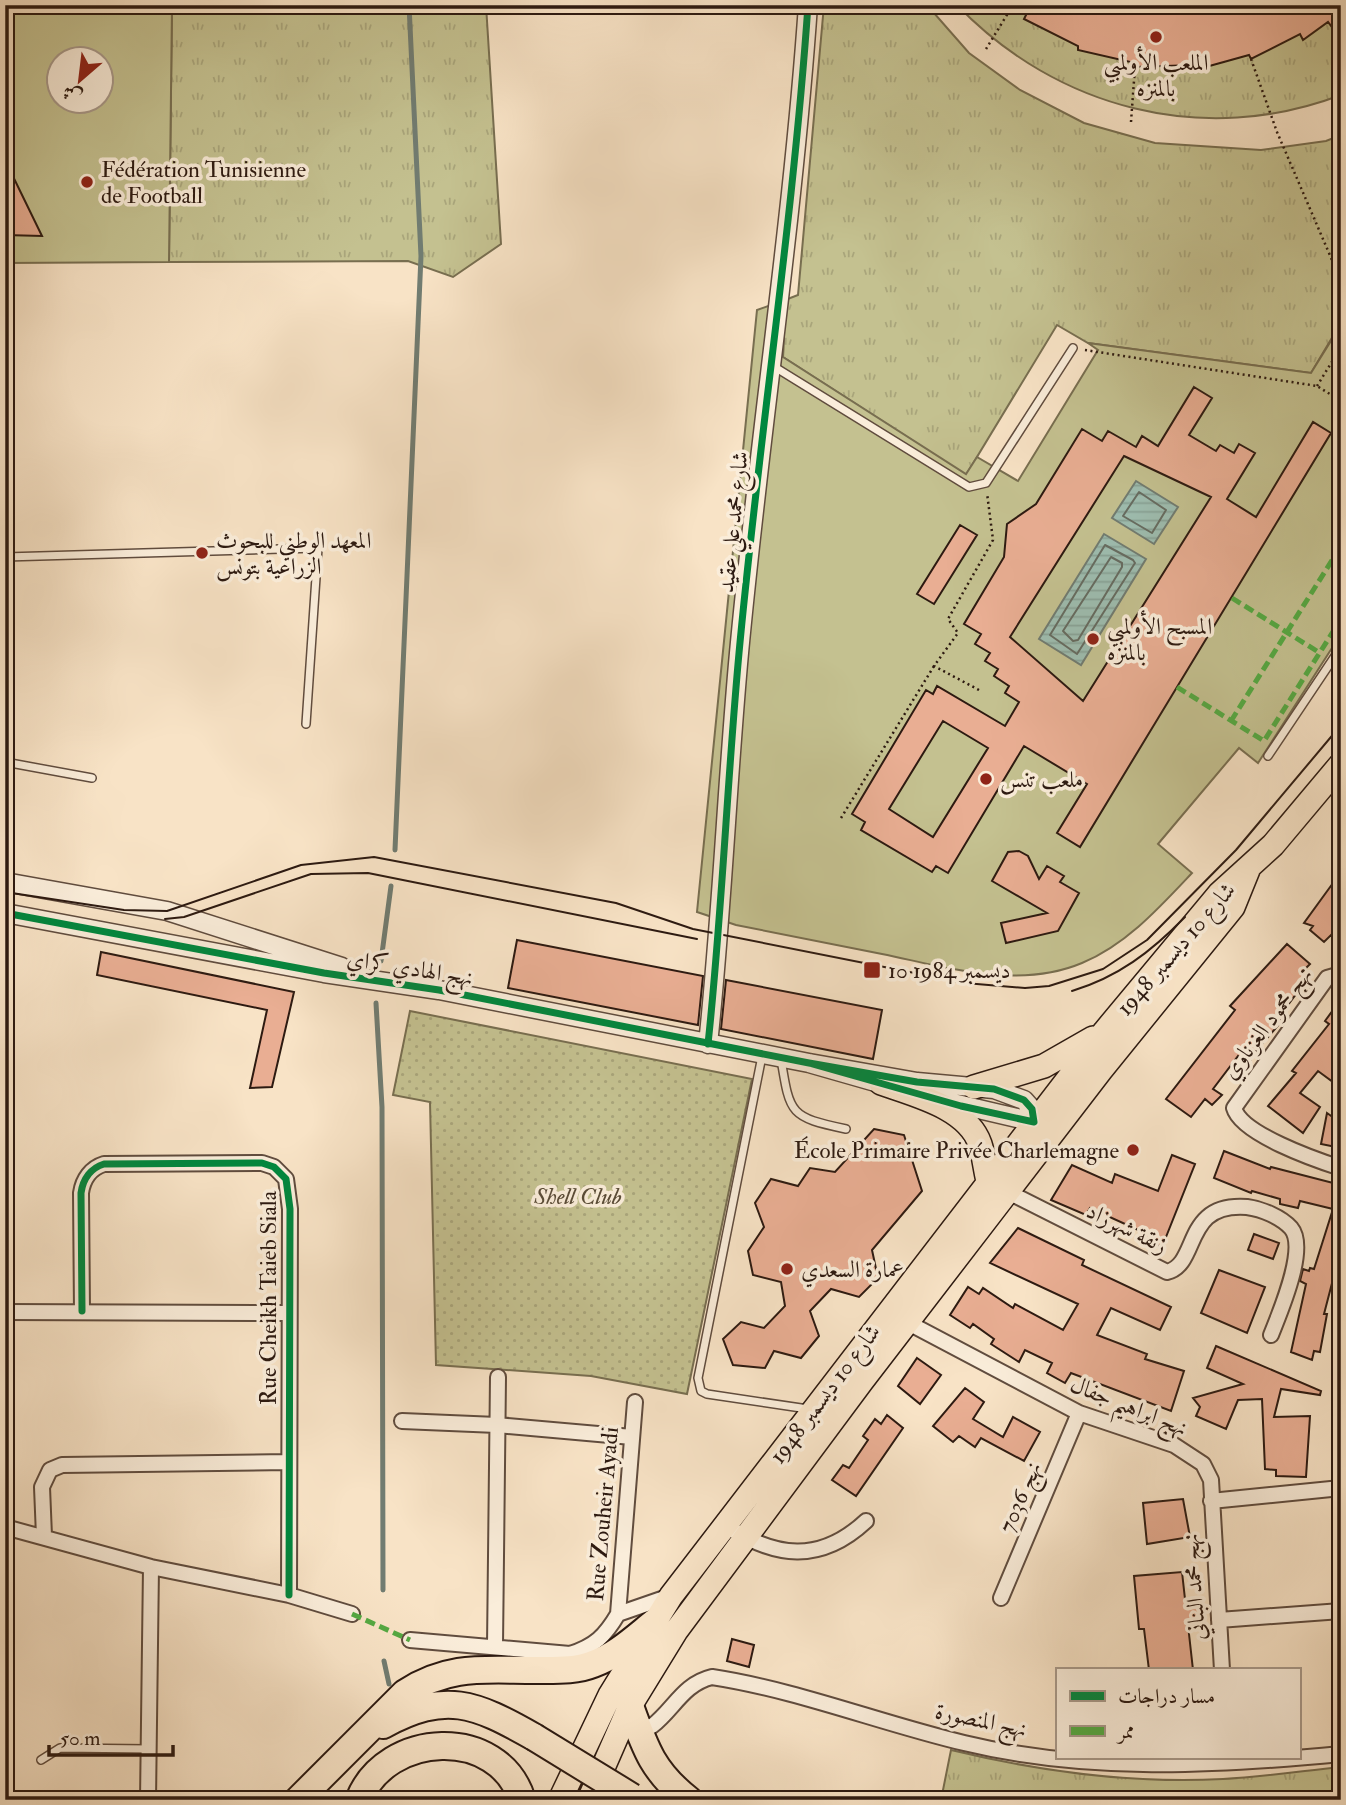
<svg xmlns="http://www.w3.org/2000/svg" width="1346" height="1805" font-family="'IM FELL Double Pica',Amiri,serif">
<style>
.grass{fill:url(#grass-tufts);stroke:#786e50;stroke-width:2}
.park{fill:#c4c190;stroke:#786e50;stroke-width:2;fill-rule:evenodd}
.garden{fill:url(#garden-dots);stroke:#786e50;stroke-width:2}
.water{fill:url(#water-rules);stroke:#717c71;stroke-width:2}
.lines{fill:none;stroke-linecap:round;stroke-linejoin:round}
.shore{stroke:#666c61;stroke-width:2}
.stream{stroke:#717c71;stroke-width:5}
.building{fill:#e9ae93;stroke:#2d1a11;stroke-width:2;fill-rule:evenodd}
.service-casing{stroke:#604c3e;stroke-width:10}
.minor-casing{stroke:#604c3e;stroke-width:18}
.tertiary-casing{stroke:#604c3e;stroke-width:21}
.primary-casing{stroke:#2d1a11;stroke-width:26}
.motorway-casing{stroke:#2d1a11;stroke-width:30}
.path{stroke:#2d1a11;stroke-width:2.5;stroke-dasharray:2 3.5;stroke-linecap:butt}
.service{stroke:#faedda;stroke-width:7}
.minor{stroke:#faedda;stroke-width:14}
.tertiary{stroke:#faedda;stroke-width:18}
.primary{stroke:#f8e3c6;stroke-width:23}
.motorway{stroke:#f8e3c6;stroke-width:26}
.tram{stroke:#2d1a11;stroke-width:2}
.motorway-bridge-casing{stroke:#2d1a11;stroke-width:30;stroke-linecap:butt}
.motorway-bridge{stroke:#f8e3c6;stroke-width:26}
.quiet{stroke:#54a942;stroke-width:5;stroke-dasharray:10 5;stroke-linecap:butt}
.cycleway-casing{stroke:#faedda;stroke-width:11}
.cycleway{stroke:#00873e;stroke-width:7}
.poi-dot{fill:#8f2418;stroke:#faedda;stroke-width:2.5}
.labels{text-anchor:middle;dominant-baseline:central;stroke-width:7;stroke-linejoin:round;paint-order:stroke}
.poi-label{font-size:23px;fill:#2d1a11;stroke:#faedda;text-anchor:start}
.street-label{font-size:23px;fill:#2d1a11;stroke:#faedda}
.park-label{font-size:23px;font-style:italic;fill:#5a4c37;stroke:#faedda}
</style>
<defs>
<pattern id="grass-tufts" width="24" height="20" patternUnits="userSpaceOnUse" patternTransform="scale(1.75)"><rect width="24" height="20" fill="#c4c190"/><path d="M3 7l-1-3M5 7V3M7 7l1-3M15 17l-1-3M17 17v-4M19 17l1-3" fill="none" stroke="#a9a57b"/></pattern>
<pattern id="garden-dots" width="8" height="8" patternUnits="userSpaceOnUse" patternTransform="scale(1.75)"><rect width="8" height="8" fill="#c4c190"/><path d="M2 2h.1M6 6h.1" fill="none" stroke="#a9a57b" stroke-width="1.8" stroke-linecap="round"/></pattern>
<pattern id="water-rules" width="6" height="5" patternUnits="userSpaceOnUse" patternTransform="scale(1.75)"><rect width="6" height="5" fill="#9ebeb1"/><path d="M0 2.5h6" fill="none" stroke="#88a397"/></pattern>
</defs>
<rect width="100%" height="100%" fill="#f8e3c6"/>
<filter id="stains"><feTurbulence type="fractalNoise" baseFrequency=".00286" numOctaves="4"/><feColorMatrix values="0 0 0 0 .2 0 0 0 0 .09 0 0 0 0 .02 0 0 0 .5 -.17"/></filter>
<radialGradient id="worn" r=".72"><stop offset=".6" stop-color="#630" stop-opacity="0"/><stop offset="1" stop-color="#630" stop-opacity=".3"/></radialGradient>
<path class="grass" d="M172,5H486L501,244L453,277L408,261L169,262Z
M824,5H927L969,53L1020,90L1084,123L1155,143L1261,150L1326,141L1341,135V340L1333,336L1311,373L1088,343L1057,325L966,475L783,357L785,300L798,295Z
M957,5H1341V95C1204,147 1057,109 957,5Z
M951,1750C1038,1771 1133,1784 1223,1779C1262,1777 1302,1771 1341,1767V1800H941Z"/>
<path class="park" d="M5,5H172L169,262L5,263ZM60,60H102V102H60Z
M785,300L783,357L966,474L977,457L1018,481L1098,350L1088,343L1311,373L1334,336L1341,340V634L1258,763L1239,748L1158,844L1192,873C1160,907 1126,945 1082,963C1018,990 946,967 882,954C834,944 785,935 736,925L697,912L757,310Z"/>
<path class="garden" d="M410,1011L752,1079L687,1394L591,1376L436,1365L430,1102L393,1095Z"/>
<path class="water" d="M1136,481L1178,507L1154,544L1112,518Z
M1104,534L1146,559L1081,665L1039,639Z"/>
<g class="lines">
<path class="shore" d="M1139,492L1166,510L1152,533L1123,516Z
M1105,545L1133,560L1135,563L1077,654L1050,635Z
M1111,557L1122,563V567L1078,640L1073,641L1063,631Z"/>
<path class="stream" d="M395,850L421,256L409,5
M381,961L391,886
M376,1003L382,1107L383,1590
M384,1661L389,1684
M420,1800V1799"/>
</g>
<path class="building" d="M1031,5H1341V39L1328,22L1303,40L1300,34L1251,59L1249,55L1195,70L1194,65L1135,67V63L1078,50V46L1024,19Z
M5,160L42,236L5,235Z
M1194,387L1212,398L1189,435L1216,451L1220,445L1234,453L1239,444L1255,453L1227,499L1256,517L1313,422L1331,433L1080,847L1057,833L1087,784L1024,746L948,873L936,866L932,872L861,830L865,822L852,814L926,690L933,694L937,686L1005,726L1019,702L1005,693L1009,686L994,676L998,669L985,661L990,653L975,644L981,634L964,624L1004,557L1007,524L1036,504L1082,429L1102,441L1108,431L1136,447L1142,436L1158,446ZM1124,456L1211,497L1083,701L1010,637ZM943,721L988,748L933,837L889,809Z
M960,525L977,535L934,604L917,594Z
M1019,851L1028,856L1039,879L1047,866L1064,876L1060,882L1079,893L1058,931L1006,943L1001,923L1047,913L992,881L1008,852Z
M1341,872V943L1331,935L1324,942L1310,930L1313,926L1304,923Z
M517,940L703,976L698,1025L508,988Z
M1287,944L1310,964L1302,972L1308,978L1279,1017L1282,1021L1255,1052L1247,1066L1238,1056L1213,1089L1222,1095L1212,1105L1205,1099L1191,1117L1166,1099L1235,1010L1230,1006Z
M101,952L294,992L272,1087L250,1088L267,1010L97,975Z
M726,980L882,1010L873,1059L721,1029Z
M1341,999V1071L1333,1082L1318,1071L1300,1093L1320,1107L1303,1133L1268,1106L1296,1073L1292,1071L1329,1024L1325,1021Z
M1327,1113L1341,1123V1148L1321,1144Z
M874,1129L904,1135L922,1191L872,1250L878,1278L859,1297L831,1289L810,1311L819,1336L801,1358L774,1351L765,1368L733,1365L723,1339L741,1322L764,1328L785,1306L781,1282L753,1275L748,1251L764,1227L755,1203L771,1179L798,1186L810,1168L835,1172Z
M1224,1151L1270,1169L1271,1167L1341,1185V1265L1337,1264L1324,1314H1327L1320,1352L1314,1351L1312,1360L1291,1352L1306,1284L1300,1281L1303,1269L1309,1271L1310,1268L1314,1269L1333,1209L1300,1201L1298,1208L1280,1204V1199L1252,1191L1251,1193L1214,1178Z
M1172,1155L1195,1164L1162,1247L1142,1239L1145,1233L1090,1208L1086,1215L1051,1200L1072,1165L1112,1183L1115,1174L1158,1191Z
M1018,1228L1084,1260L1082,1265L1171,1307L1160,1330L1111,1308L1097,1335L1147,1354L1145,1359L1184,1371L1171,1411L1071,1373L1065,1383L1047,1373L1052,1363L1025,1350L1019,1362L991,1344L994,1339L973,1324L970,1328L950,1315L968,1287L979,1294L983,1288L1013,1308L1015,1304L1063,1330L1078,1304L990,1263Z
M1254,1234L1279,1243L1273,1259L1248,1250Z
M1219,1270L1265,1287L1247,1333L1201,1313Z
M1216,1346L1321,1391L1320,1395L1281,1389L1274,1417L1310,1416L1306,1477L1276,1476V1470L1265,1469L1262,1399L1238,1400L1226,1429L1196,1416L1200,1407L1193,1398L1243,1384L1207,1368Z
M917,1358L941,1375L920,1404L898,1386Z
M965,1388L984,1402L973,1419L1003,1437L1013,1417L1040,1432L1024,1461L981,1438L975,1447L959,1436L953,1442L933,1426Z
M887,1415L903,1428L856,1496L832,1480L843,1465L849,1468L868,1440L863,1436L875,1419L881,1424Z
M1183,1499L1190,1537L1147,1544L1143,1503Z
M1182,1572L1185,1599L1201,1598L1203,1624L1188,1625L1193,1670H1149L1144,1629H1139L1134,1576Z
M732,1639L754,1645L749,1667L727,1661Z"/>
<g class="lines">
<g class="service-casing">
<path id="service" d="M773,366L969,487L986,483L1073,348
M5,557L318,548L306,724
M1268,756L1341,647
M5,762L92,778
M762,1056L698,1378L701,1391L707,1394L808,1409
M781,1059C790,1115 790,1117 846,1129
M41,1760L60,1748L149,1749"/>
</g>
<g class="minor-casing">
<path id="minor" d="M1341,974L1327,978L1234,1108C1241,1134 1316,1160 1341,1168
M1008,1192L1167,1272C1200,1264 1182,1202 1247,1207C1262,1209 1281,1217 1291,1228C1308,1248 1280,1312 1271,1335
M82,1311L81,1193C83,1179 91,1168 104,1164L262,1163L274,1167L286,1179L290,1209L289,1595
M5,1312L288,1313
M901,1319L1079,1413L1174,1445L1203,1464L1211,1480L1222,1670
M402,1421L497,1425L632,1437
M1211,1501L1341,1488
M725,1525C775,1558 820,1564 866,1521
M5,1527L151,1567L289,1595L352,1614
M44,1536L42,1487L50,1470L62,1465L288,1462
M1001,1598L1079,1413
M618,1614L670,1596
M1219,1620L1341,1611
M410,1640L570,1654C595,1646 605,1636 618,1614L635,1402
M495,1646L498,1377
M637,1727L652,1726C674,1709 683,1684 712,1677C797,1690 880,1723 964,1743C1088,1773 1215,1766 1341,1754
M148,1800L151,1567"/>
</g>
<g class="tertiary-casing">
<path id="tertiary" d="M5,882L167,911L342,967
M5,913L324,973L439,990L809,1063L917,1082L994,1089L1024,1100L1032,1109L1034,1122L940,1100
M708,1044C722,914 727,783 739,653C759,437 793,222 808,5
M809,1063L893,1087"/>
</g>
<g class="primary-casing">
<path id="primary" d="M881,1083C914,1095 967,1107 980,1144C984,1156 985,1169 988,1181
M974,1087L1044,1066L1093,1038
M560,1800L610,1695L671,1596L1105,1031L1219,894L1273,845L1341,764
M589,1800L630,1706L676,1631L862,1381L1101,1070L1233,907L1248,870"/>
</g>
<g class="motorway-casing">
<path id="motorway" d="M630,1706C645,1748 653,1772 689,1800
M383,1725C446,1691 474,1703 534,1737
M298,1800L405,1693C452,1662 491,1671 545,1670C561,1670 578,1670 593,1664C616,1656 636,1637 655,1622
M359,1800C386,1731 499,1725 522,1800"/>
</g>
<path class="path" d="M986,49L1013,5
M1251,59L1277,132L1341,281
M1131,122L1135,67
M1085,350L1317,386L1341,401
M1317,386L1341,347
M979,690L934,666L958,633L948,619L993,540L987,493
M841,818L934,666"/>
<use href="#service" class="service"/>
<use href="#minor" class="minor"/>
<use href="#tertiary" class="tertiary"/>
<use href="#primary" class="primary"/>
<use href="#motorway" class="motorway"/>
<path class="tram" d="M5,892L124,910L167,911L301,865L374,857L616,903L693,929L965,983L1025,988L1049,986L1103,969L1147,940L1236,850L1341,725
M165,919L184,917L311,874L368,873L697,939
M1072,991C1118,977 1151,952 1185,917"/>
<g class="motorway-bridge-casing">
<path id="motorway-bridge" d="M534,1737L632,1797"/>
</g>
<use href="#motorway-bridge" class="motorway-bridge"/>
<path class="quiet" d="M1232,598L1320,653
M1177,687L1264,741L1341,619
M1231,721L1341,546
M352,1614L410,1640"/>
<g class="cycleway-casing">
<path id="cycleway" d="M5,913L324,973L439,990L809,1063L917,1082L994,1089L1024,1100L1032,1109L1034,1122L961,1106L809,1063
M708,1044C722,914 727,783 739,653C759,437 793,222 808,5
M82,1311L81,1193C83,1179 91,1168 104,1164L262,1163L274,1167L286,1179L290,1209L289,1595"/>
</g>
<use href="#cycleway" class="cycleway"/>
</g>
<g class="poi-dot">
<circle cx="1156" cy="37" r="7"/>
<circle cx="87" cy="182" r="7"/>
<circle cx="202" cy="553" r="7"/>
<circle cx="1093" cy="639" r="7"/>
<circle cx="986" cy="779" r="7"/>
<rect x="863" y="961" width="18" height="18" rx="3.5"/>
<circle cx="1133" cy="1150" r="7"/>
<circle cx="787" cy="1269" r="7"/>
</g>
<g class="labels">
<g class="poi-label">
<text x="1156" y="62" text-anchor="middle">الملعب الأولمبي<tspan x="1156" dy="26">بالمنزه</tspan></text>
<text x="101" y="169">Fédération Tunisienne<tspan x="101" dy="26">de Football</tspan></text>
<text x="216" y="540">المعهد الوطني للبحوث<tspan x="216" dy="26">الزراعية بتونس</tspan></text>
<text x="1107" y="626">المسبح الأولمبي<tspan x="1107" dy="26">بالمنزه</tspan></text>
<text x="1000" y="779">ملعب تنس</text>
<text x="888" y="970">10 ديسمبر 1984</text>
<text x="1119" y="1150" text-anchor="end">École Primaire Privée Charlemagne</text>
<text x="801" y="1269">عمارة السعدي</text>
</g>
<g class="street-label">
<text transform="translate(733 522) rotate(-84)">شارع محمد علي عقيد</text>
<text transform="translate(1176 949) rotate(-49)">شارع 10 ديسمبر 1948</text>
<text transform="translate(410 968) rotate(9)">نهج الهادي كراي</text>
<text transform="translate(1267 1023) rotate(-53)">نهج محمود الغزناوي</text>
<text transform="translate(1127 1228) rotate(26)">زنقة شهرزاد</text>
<text transform="translate(268 1298) rotate(-90)">Rue Cheikh Taieb Siala</text>
<text transform="translate(825 1394) rotate(-53)">شارع 10 ديسمبر 1948</text>
<text transform="translate(1129 1406) rotate(22)">نهج ابراهيم جفال</text>
<text transform="translate(1020 1497) rotate(-67)">نهج 7036</text>
<text transform="translate(603 1514) rotate(-85)">Rue Zouheir Ayadi</text>
<text transform="translate(1194 1587) rotate(-94)">نهج محمد البناني</text>
<text transform="translate(981 1720) rotate(12)">نهج المنصورة</text>
</g>
<g class="park-label">
<text x="578" y="1196">Shell Club</text>
</g>
</g>
<rect width="1346" height="1805" fill="none" stroke="#f8e3c6" stroke-width="28"/>
<rect x="7" y="7" width="1332" height="1791" fill="none" stroke="#2d1a11" stroke-width="3.5"/>
<rect x="14" y="14" width="1318" height="1777" fill="none" stroke="#2d1a11" stroke-width="2"/>
<rect x="1056" y="1668" width="245" height="91" fill="#faedda" stroke="#a8998a" stroke-width="2"/>
<rect x="1070" y="1691" width="35" height="10" fill="#00873e" stroke="#a8998a" stroke-width="2"/>
<text x="1118" y="1703" font-size="21" fill="#2d1a11">مسار دراجات</text>
<rect x="1070" y="1726" width="35" height="10" fill="#54a942" stroke="#a8998a" stroke-width="2"/>
<text x="1118" y="1738" font-size="21" fill="#2d1a11">ممر</text>
<g transform="translate(80 80) rotate(208)"><circle r="33" fill="#faedda" stroke="#a8998a" stroke-width="2"/>
<path d="M0-5L12 26L0 18L-12 26Z" fill="#8f2418"/>
<text y="-10" font-size="19" font-weight="bold" text-anchor="middle" fill="#2d1a11">ش</text>
</g>
<path d="M49 1745v10h124v-10" fill="none" stroke="#2d1a11" stroke-width="3.5"/>
<text x="60" y="1745" font-size="21" fill="#2d1a11" stroke="#faedda" stroke-width="5" paint-order="stroke">50 m</text>
<rect width="100%" height="100%" filter="url(#stains)"/>
<rect width="100%" height="100%" fill="url(#worn)"/>
</svg>
